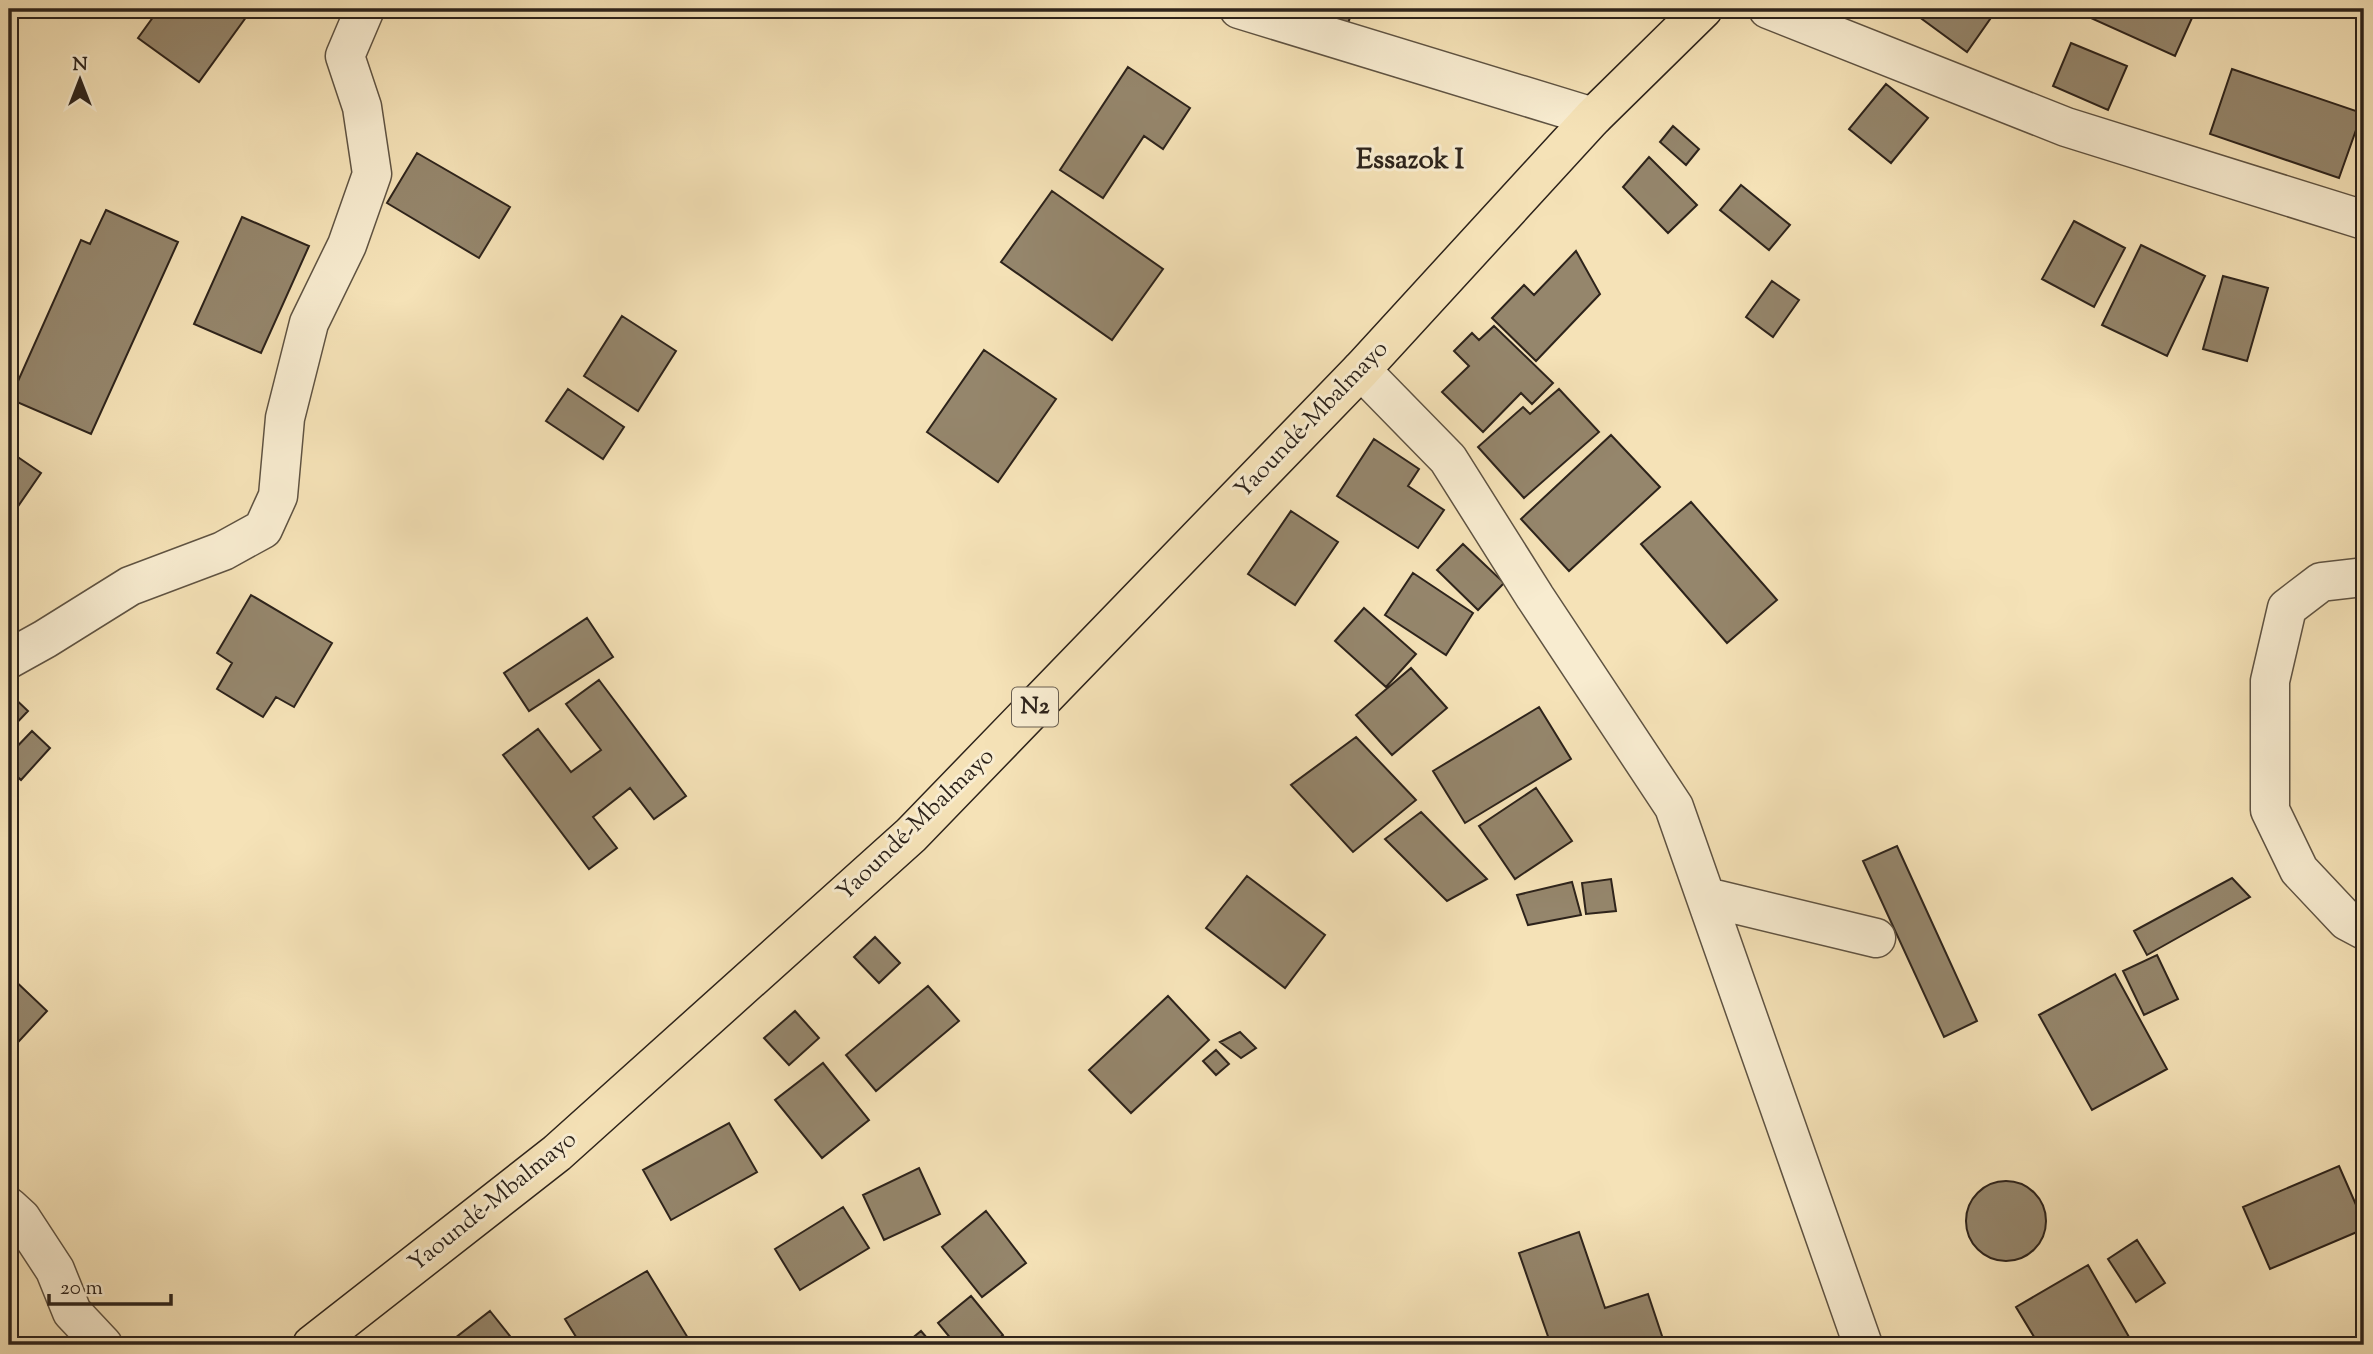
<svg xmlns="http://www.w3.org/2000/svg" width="2373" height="1354" font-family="'Sorts Mill Goudy',serif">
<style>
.building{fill:#95866c;stroke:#2d231b;stroke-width:2}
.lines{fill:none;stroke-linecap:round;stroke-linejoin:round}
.minor-casing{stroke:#5f5342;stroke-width:41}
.tertiary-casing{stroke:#5f5342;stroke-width:41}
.trunk-casing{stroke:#2d231b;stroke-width:41}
.minor{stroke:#f8ecd0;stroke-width:38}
.tertiary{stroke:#f8ecd0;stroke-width:38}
.trunk{stroke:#f5e2b7;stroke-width:38}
.labels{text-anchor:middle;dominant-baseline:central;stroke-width:6;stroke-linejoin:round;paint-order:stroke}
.shield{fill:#f8ecd0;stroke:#6a5f51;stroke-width:2}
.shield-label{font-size:23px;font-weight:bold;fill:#2d231b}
.street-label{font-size:24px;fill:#2d231b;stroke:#f8ecd0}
.quarter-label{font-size:28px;font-weight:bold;fill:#2d231b;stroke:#f8ecd0}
</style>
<rect width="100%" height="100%" fill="#f5e2b7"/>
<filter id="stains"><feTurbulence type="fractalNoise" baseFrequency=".00286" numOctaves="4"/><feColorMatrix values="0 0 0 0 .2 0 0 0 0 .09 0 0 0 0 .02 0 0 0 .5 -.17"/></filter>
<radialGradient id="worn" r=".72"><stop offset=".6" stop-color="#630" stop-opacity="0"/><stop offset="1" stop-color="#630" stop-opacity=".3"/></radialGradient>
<path class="building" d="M159,9H252L199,82L138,38Z
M1288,9H1353L1346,29Z
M1912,9H1990L1995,12L1967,52L1911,11Z
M2074,9H2196L2175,56L2073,10Z
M2071,43L2127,66L2108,110L2053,86Z
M1128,67L1190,108L1163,149L1144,136L1103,198L1060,170Z
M2232,69L2362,113L2339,178L2210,134Z
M1886,84L1928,118L1891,163L1849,129Z
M1673,126L1699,149L1686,165L1660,142Z
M417,153L510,207L479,258L387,203Z
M1649,157L1697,205L1668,233L1623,187Z
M1741,185L1790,225L1769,250L1720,210Z
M1052,191L1163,269L1112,340L1001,262Z
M106,210L178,242L91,434L10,399L81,240L90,244Z
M242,217L309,246L261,353L194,324Z
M2074,221L2125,248L2094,307L2042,279Z
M2141,245L2205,276L2167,356L2102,325Z
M1576,251L1600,294L1536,361L1492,318L1524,285L1534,295Z
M2223,276L2268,288L2247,361L2203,349Z
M1772,281L1799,300L1773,337L1746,317Z
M622,316L676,351L638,411L584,376Z
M1494,326L1553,383L1532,404L1521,393L1483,432L1442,392L1469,366L1454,351L1472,333L1479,340Z
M984,350L1056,399L998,482L927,432Z
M568,389L624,427L603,459L546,421Z
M1559,389L1599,432L1524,498L1478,447L1523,407L1530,414Z
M1611,435L1660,487L1569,571L1521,519Z
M1374,439L1419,469L1408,486L1444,510L1418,548L1337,496Z
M9,451L41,473L10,518L9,517Z
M1691,502L1777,600L1727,643L1641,544Z
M1291,511L1338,542L1295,605L1248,574Z
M1463,544L1504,583L1478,610L1437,570Z
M1413,573L1473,613L1446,655L1385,615Z
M251,595L332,643L294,707L276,697L263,717L217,689L232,663L217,653Z
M1364,608L1416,654L1386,687L1335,641Z
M587,618L613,657L529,711L504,673Z
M1411,668L1447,708L1392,755L1356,715Z
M599,680L686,796L654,819L630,788L593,817L617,848L589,869L503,755L538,729L571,772L601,750L566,704Z
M9,693L28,711L9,731Z
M1539,707L1571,759L1465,823L1433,771Z
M32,731L50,748L21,780L9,769V755Z
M1356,737L1416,800L1353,852L1291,785Z
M1536,788L1572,841L1515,879L1479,826Z
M1421,812L1487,879L1447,901L1385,839Z
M1897,846L1977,1021L1944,1037L1863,861Z
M1247,876L1325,935L1285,988L1206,928Z
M2232,878L2250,897L2147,955L2134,931Z
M1611,879L1616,911L1586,914L1582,883Z
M1572,882L1581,915L1528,925L1517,895Z
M875,937L900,963L879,983L854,957Z
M2157,955L2178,999L2144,1015L2123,971Z
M2115,974L2167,1069L2092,1110L2039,1015Z
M9,975L47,1011L9,1052Z
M928,986L959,1021L876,1091L846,1055Z
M1168,996L1209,1040L1131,1113L1089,1070Z
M795,1011L819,1038L789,1065L764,1038Z
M1240,1032L1256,1048L1241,1058L1220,1042Z
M1216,1050L1229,1064L1216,1075L1203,1061Z
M823,1063L869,1120L822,1158L775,1100Z
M729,1123L757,1172L671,1220L643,1170Z
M2339,1166L2364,1223V1229L2270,1269L2243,1207Z
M919,1168L940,1214L884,1240L863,1195Z
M1966 1221a40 40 0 1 1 80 0a40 40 0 1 1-80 0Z
M843,1207L869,1248L800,1290L775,1249Z
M986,1211L1026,1263L982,1297L942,1247Z
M1579,1232L1605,1308L1648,1294L1665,1345H1551L1519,1253Z
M2137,1240L2165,1283L2136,1302L2108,1259Z
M2088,1265L2133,1344L2039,1345L2016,1307Z
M647,1271L688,1338L675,1345H581L565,1319Z
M971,1296L1003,1335L991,1345H956L938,1323Z
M490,1311L517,1345H446Z
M921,1331L933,1345H904Z"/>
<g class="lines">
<g class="minor-casing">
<path id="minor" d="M1361,370L1448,459L1535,597L1674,807L1863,1345
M2364,577L2321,582L2287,608L2270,681V810L2299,870L2347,921L2364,930
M9,659L45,639L130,586L223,551L263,529L278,496L285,418L309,323L347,245L372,174L362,107L345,56L365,9
M1706,897L1876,938
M9,1207L21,1218L55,1270L72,1312L103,1345"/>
</g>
<g class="tertiary-casing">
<path id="tertiary" d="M1239,9L1593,117
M1768,9L2066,127L2364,220"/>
</g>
<g class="trunk-casing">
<path id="trunk" d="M312,1345L557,1153L911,835L1361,370L1593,117L1703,9"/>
</g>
<use href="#minor" class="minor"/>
<use href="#tertiary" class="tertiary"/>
<use href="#trunk" class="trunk"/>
</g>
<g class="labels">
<rect class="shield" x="1012" y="687.5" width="46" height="39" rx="5"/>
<g class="shield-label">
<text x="1035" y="707">N2</text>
</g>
<g class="street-label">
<text transform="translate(1312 420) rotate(-46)">Yaoundé-Mbalmayo</text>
<text transform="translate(916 825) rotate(-44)">Yaoundé-Mbalmayo</text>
<text transform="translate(493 1202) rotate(-39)">Yaoundé-Mbalmayo</text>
</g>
<g class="quarter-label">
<text x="1410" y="161">Essazok I</text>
</g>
</g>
<rect width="2373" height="1354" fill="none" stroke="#f5e2b7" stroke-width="35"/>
<rect x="10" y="10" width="2352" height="1333" fill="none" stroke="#2d231b" stroke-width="3.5"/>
<rect x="18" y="18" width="2338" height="1319" fill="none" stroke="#2d231b" stroke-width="2"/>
<g transform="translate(80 80)" stroke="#f8ecd0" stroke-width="5" paint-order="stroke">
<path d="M0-5L12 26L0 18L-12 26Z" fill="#2d231b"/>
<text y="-10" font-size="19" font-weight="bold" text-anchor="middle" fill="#2d231b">N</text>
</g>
<path d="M49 1294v10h122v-10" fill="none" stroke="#2d231b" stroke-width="3.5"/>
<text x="60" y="1294" font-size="21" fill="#2d231b" stroke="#f8ecd0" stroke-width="5" paint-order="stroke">20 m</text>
<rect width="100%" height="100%" filter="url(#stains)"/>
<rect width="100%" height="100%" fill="url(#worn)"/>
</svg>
